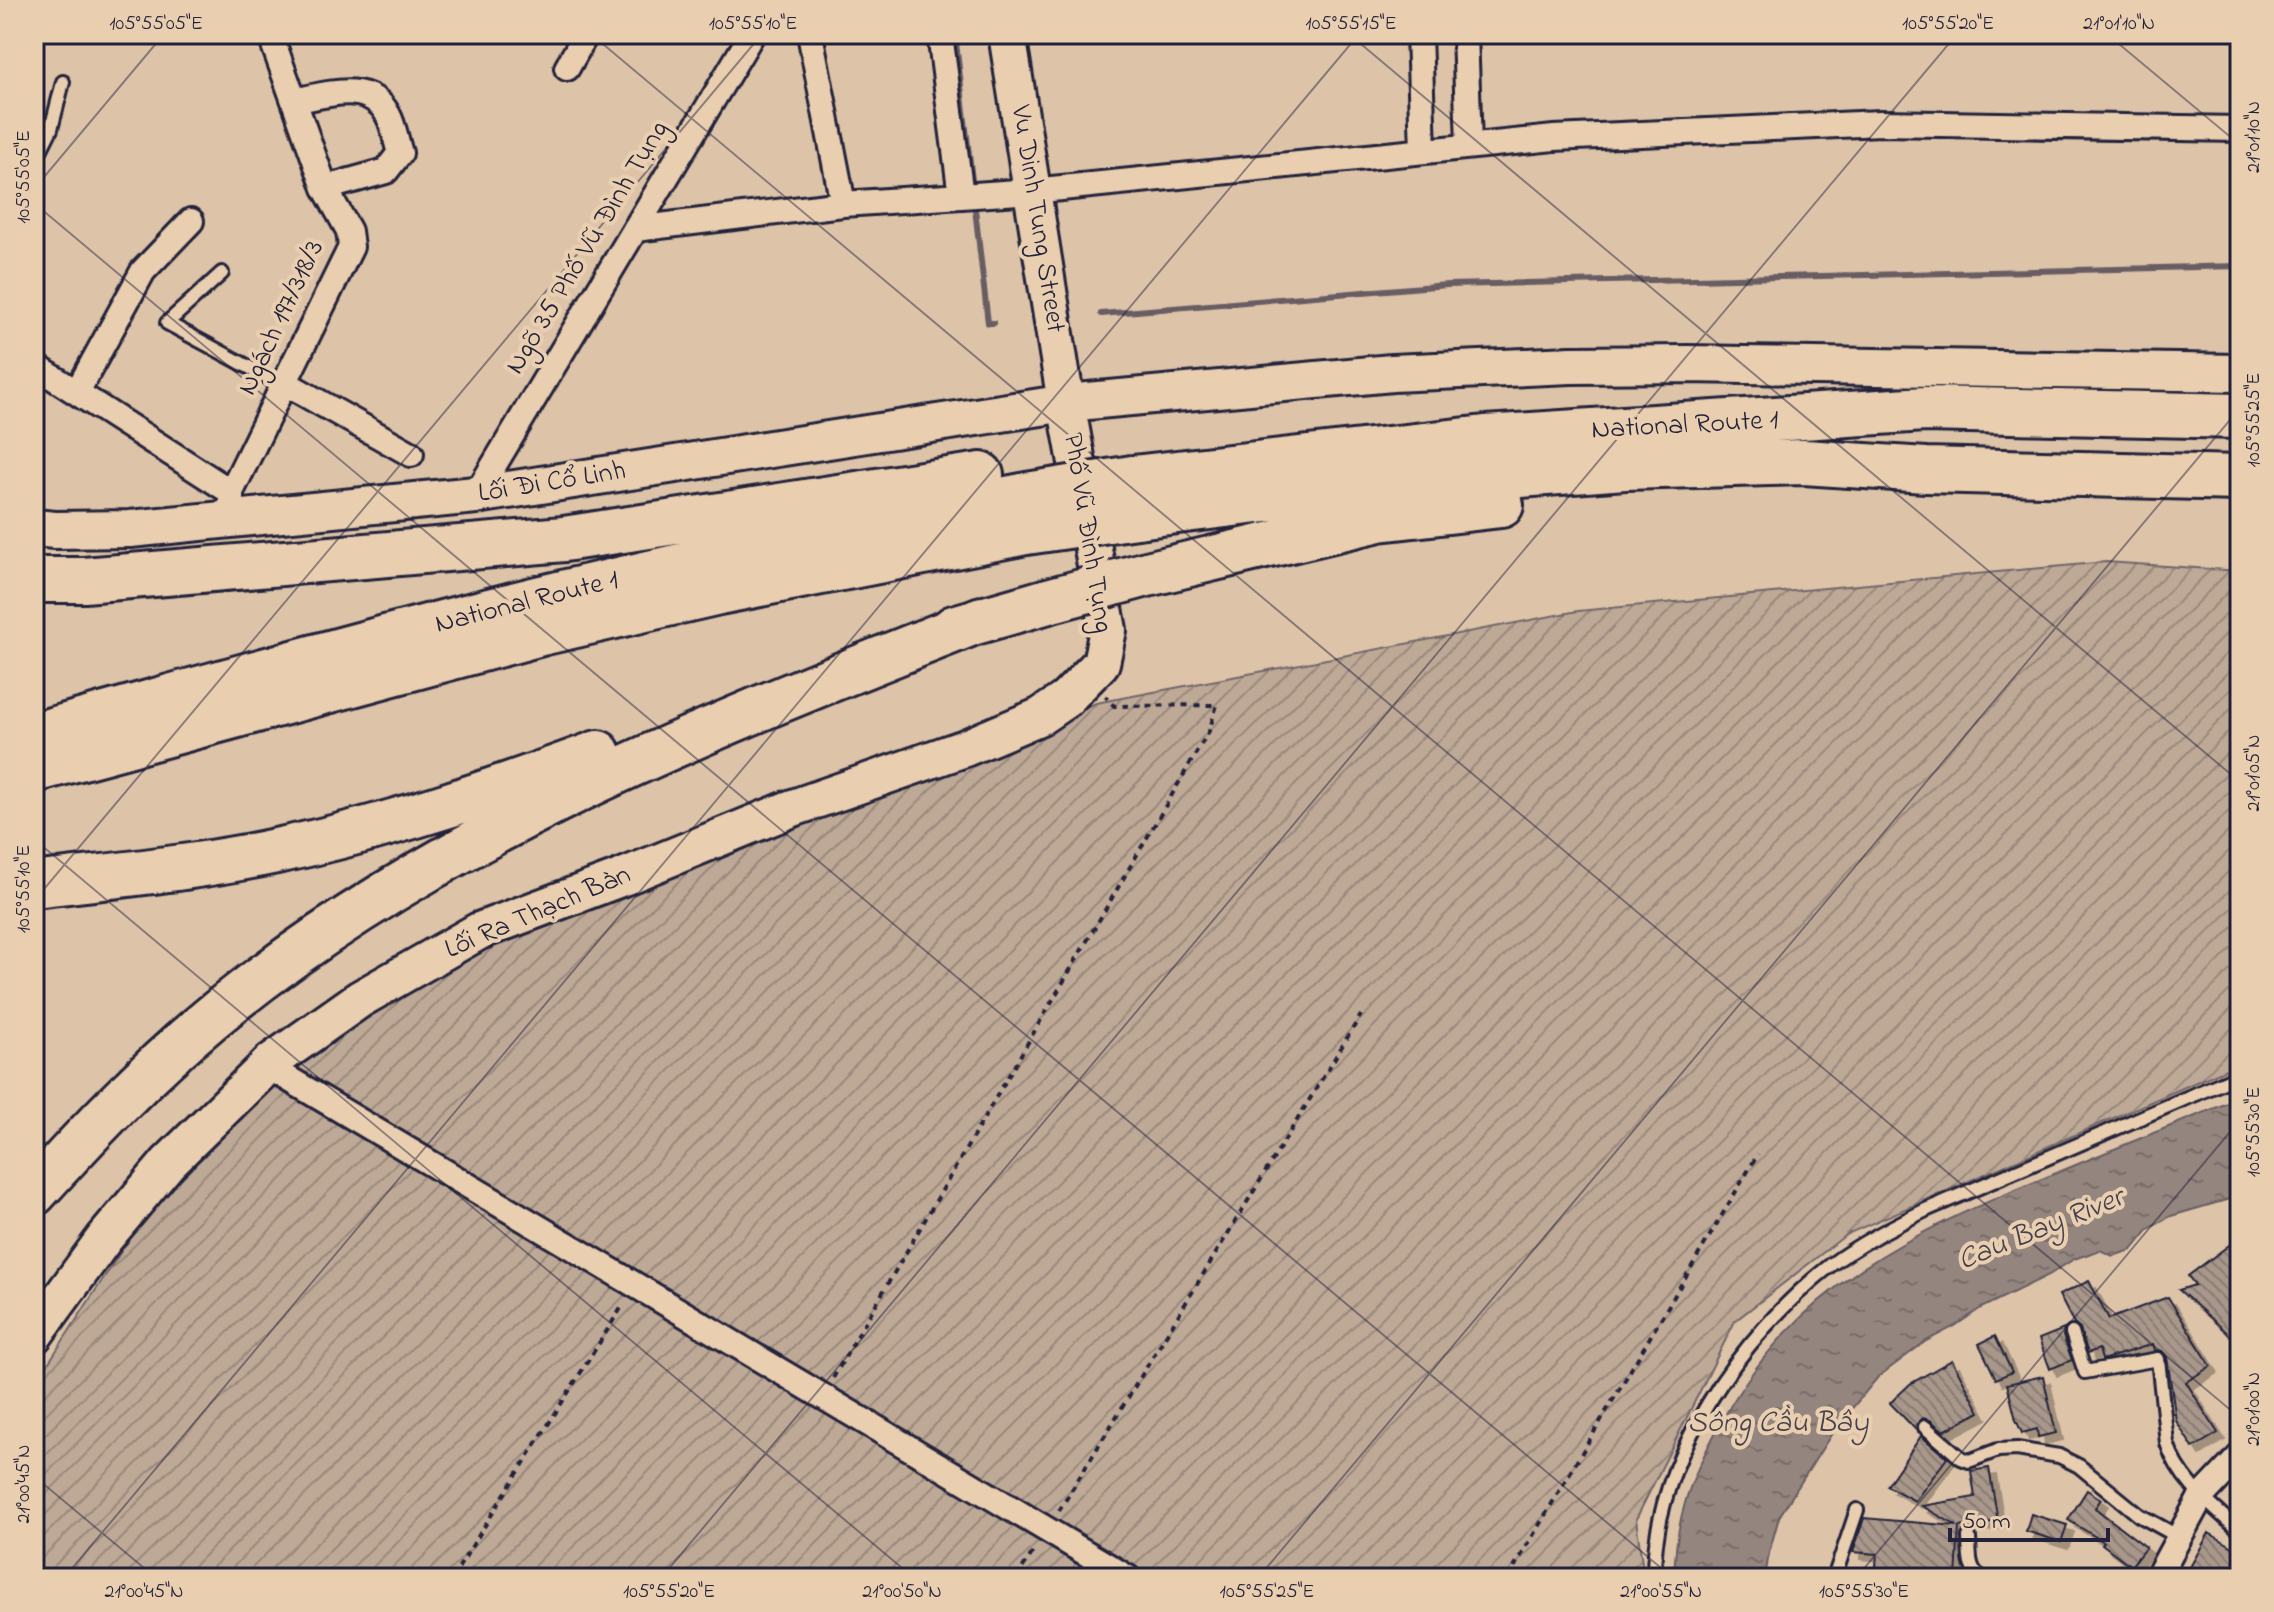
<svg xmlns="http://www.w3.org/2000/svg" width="2274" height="1612" font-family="'Indie Flower',sans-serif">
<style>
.garden{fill:url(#garden-furrows);stroke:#706669;stroke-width:2}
.water{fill:url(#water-ripples);stroke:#675d64;stroke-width:2}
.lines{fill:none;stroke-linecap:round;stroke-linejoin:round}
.stream{stroke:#675d64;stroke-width:6}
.building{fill:url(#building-back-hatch);stroke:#22223b;stroke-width:2;filter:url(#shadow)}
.lane-casing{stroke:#22223b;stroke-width:18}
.street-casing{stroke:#22223b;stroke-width:30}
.secondary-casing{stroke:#22223b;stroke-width:42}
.highway-casing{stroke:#22223b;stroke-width:50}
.path{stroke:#22223b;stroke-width:4;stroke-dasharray:6 6;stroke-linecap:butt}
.lane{stroke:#e9ceb0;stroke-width:12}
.street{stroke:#e9ceb0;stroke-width:24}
.secondary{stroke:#e9ceb0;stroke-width:36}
.highway{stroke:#e9ceb0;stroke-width:44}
.highway-bridge-casing{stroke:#22223b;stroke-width:50;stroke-linecap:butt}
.highway-bridge{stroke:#e9ceb0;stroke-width:44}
.ticks{fill:none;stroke:#22223b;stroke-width:2;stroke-opacity:0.45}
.labels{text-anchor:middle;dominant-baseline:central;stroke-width:8;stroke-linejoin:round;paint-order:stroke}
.street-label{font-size:28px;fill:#22223b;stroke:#e9ceb0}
.water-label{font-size:30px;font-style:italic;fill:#44404f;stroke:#e9ceb0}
.neatline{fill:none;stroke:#22223b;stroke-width:3}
.ticks-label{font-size:20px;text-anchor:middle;fill:#22223b}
</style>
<defs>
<pattern id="garden-furrows" width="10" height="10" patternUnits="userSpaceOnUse" patternTransform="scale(2)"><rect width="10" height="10" fill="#bea997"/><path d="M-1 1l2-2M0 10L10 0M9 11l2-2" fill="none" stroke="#9a897c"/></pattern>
<pattern id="water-ripples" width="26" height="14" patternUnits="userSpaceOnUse" patternTransform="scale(2)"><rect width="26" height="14" fill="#95857f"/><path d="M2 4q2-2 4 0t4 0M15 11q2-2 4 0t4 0" fill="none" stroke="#796c69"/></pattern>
<pattern id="building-back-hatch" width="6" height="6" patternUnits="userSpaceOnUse" patternTransform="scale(2)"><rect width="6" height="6" fill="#a8978a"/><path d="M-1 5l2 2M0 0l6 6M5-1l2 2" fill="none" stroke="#887b72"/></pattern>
<filter id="shadow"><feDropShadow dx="7" dy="7" stdDeviation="0" flood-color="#0004"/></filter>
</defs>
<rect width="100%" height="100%" fill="#ddc4a9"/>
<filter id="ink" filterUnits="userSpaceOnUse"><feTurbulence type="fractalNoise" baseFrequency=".0125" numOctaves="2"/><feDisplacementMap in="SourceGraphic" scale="16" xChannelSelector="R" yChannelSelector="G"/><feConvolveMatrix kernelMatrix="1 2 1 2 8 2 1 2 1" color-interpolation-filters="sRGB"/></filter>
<g filter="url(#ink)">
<path class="garden" d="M2106,562L2240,571V1063L1847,1234L1735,1321L1636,1519L1644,1578H34V1385L178,1164L342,1016L481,947L1096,703L1578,611Z"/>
<path class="water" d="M2240,1098V1196L2171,1216L2149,1229L2132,1250L2113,1256L2100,1250L2074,1259L2049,1275L1981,1308L1955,1326L1926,1341L1878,1377L1834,1430L1779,1517L1769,1553L1765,1578H1674C1676,1516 1689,1482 1718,1428C1794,1285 1912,1232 2054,1174C2116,1148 2178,1123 2240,1098Z"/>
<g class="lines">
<path class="stream" d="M955,34L973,189
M974,200L988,323H994
M1101,314L1447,285L2240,266"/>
</g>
<path class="building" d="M2240,1237V1344L2179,1290L2195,1285L2188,1276Z
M2089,1281L2109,1319L2168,1297L2211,1366L2186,1382L2218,1433L2193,1448L2176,1421L2167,1357L2162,1351L2155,1350L2153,1344L2102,1360L2099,1349L2088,1353L2080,1329L2074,1324L2059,1295Z
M2064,1329L2063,1336L2072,1360L2050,1369L2039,1339Z
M1995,1336L2012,1372L1996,1379L1979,1344Z
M1952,1360L1980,1412L1944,1431L1930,1420L1923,1418L1916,1425L1918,1432L1890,1403L1910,1384Z
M2043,1376L2056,1433L2038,1437L2037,1429L2022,1433L2016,1420L2007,1384Z
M1921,1436L1947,1458L1915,1501L1887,1486Z
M1989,1468L1998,1521L1959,1527L1956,1578H1875L1877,1554L1853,1552L1864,1518L1957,1526L1922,1506L1975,1497L1971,1471Z
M2087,1490L2101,1499L2095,1508L2146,1547L2131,1566L2102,1544L2104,1542L2068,1520Z
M2031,1514L2067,1525L2061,1542L2026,1531Z
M2209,1533L2240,1551V1567L2234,1578H2184Z"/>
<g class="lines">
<g class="lane-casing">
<path id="lane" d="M34,163L51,129L63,82
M222,273L167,323L284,386
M2072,1333L2085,1372L2158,1359L2167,1443C2179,1481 2212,1506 2240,1531
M1925,1427L1961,1458L1969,1461L1998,1450L2017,1449L2059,1456L2079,1466L2139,1515L2179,1537
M1969,1537C1970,1553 1967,1571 1983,1578
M1654,1578C1653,1459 1741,1335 1832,1264C1862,1242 1895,1225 1928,1209L2240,1075
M1834,1578L1857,1510"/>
</g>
<g class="street-casing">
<path id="street" d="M810,34L843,204
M1419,34L1423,150
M1465,34L1469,145
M567,68L586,34
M294,101C325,95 370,79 388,115C394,126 396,141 400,153L386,171L325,188
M961,196L1032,191L1554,138L1881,123L2240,129
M635,229L843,204L961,196L940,34
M34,365L231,492
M285,383L411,454
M77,392L143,271L191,221
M476,495L752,34
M231,517V492L351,247L349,231L325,188L270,34
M267,1066L1128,1578
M2157,1578L2201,1497L2240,1456"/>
</g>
<g class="secondary-casing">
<path id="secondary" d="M34,528L55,530L130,529L476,495L1066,403L1392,373L1571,365L1688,364L2240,373
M34,1335L104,1239L168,1163L271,1062L360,999L479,931L623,877L790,809L965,748L1041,716L1066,699L1101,663L1108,630L1066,403L1007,34"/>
</g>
<g class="highway-casing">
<path id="highway" d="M1133,478L1485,438L1925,409L2240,416
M1137,516L1377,486L1625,467L1804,462L1926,470L2240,478
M1147,574L1379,519L1501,505
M34,580H84L564,539L981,475
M954,628L1048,601
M34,735C189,692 344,647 501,608C675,565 850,529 1027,495
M34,770L541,633L719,592L1026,532
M34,885C115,875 197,868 276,851C387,828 492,792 598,753
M34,1193C90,1131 146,1072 210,1019C435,832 713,726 982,619"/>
</g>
<path class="path" d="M833,1378L1209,731L1217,705L1114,706L1105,696
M1059,1511L1361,1015
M452,1578L623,1305
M1016,1578L1035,1549
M1508,1578L1758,1154"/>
<use href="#lane" class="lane"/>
<use href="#street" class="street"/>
<use href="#secondary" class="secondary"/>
<use href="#highway" class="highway"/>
<g class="highway-bridge-casing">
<path id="highway-bridge" d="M1027,495L1133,478
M1026,532L1137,516
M1048,601L1147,574"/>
</g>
<use href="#highway-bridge" class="highway-bridge"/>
</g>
</g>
<path class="ticks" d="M591,34L2240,1418M1349,34L2240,782M2107,34L2240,145M34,189L164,34M34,203L1673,1578M34,839L914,1578M34,901L762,34M34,1476L156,1578M64,1578L1359,34M661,1578L1957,34M1258,1578L2240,408M1856,1578L2240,1120"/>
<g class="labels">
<g class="street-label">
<text transform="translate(1037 219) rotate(81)">Vu Dinh Tung Street</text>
<text transform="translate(588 248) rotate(-59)">Ngõ 35 Phố Vũ Đình Tụng</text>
<text transform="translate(282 318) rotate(-65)">Ngách 197/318/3</text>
<text transform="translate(1685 426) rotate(-3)">National Route 1</text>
<text transform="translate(552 483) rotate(-9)">Lối Đi Cổ Linh</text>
<text transform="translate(1087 533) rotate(81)">Phố Vũ Đình Tụng</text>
<text transform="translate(527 603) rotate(-14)">National Route 1</text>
<text transform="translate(538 913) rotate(-23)">Lối Ra Thạch Bàn</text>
</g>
<g class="water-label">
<text transform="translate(2041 1230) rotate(-22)">Cau Bay River</text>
<text x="1778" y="1424">Sông Cầu Bây</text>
</g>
</g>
<rect width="2274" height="1612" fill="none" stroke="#e9ceb0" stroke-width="88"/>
<path d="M1950 1528v12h158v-12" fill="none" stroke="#22223b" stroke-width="4"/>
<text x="1962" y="1528" font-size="24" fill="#22223b" stroke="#e9ceb0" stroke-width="6" paint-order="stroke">50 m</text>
<rect x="44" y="44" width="2186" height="1524" class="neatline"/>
<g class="ticks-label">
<text x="156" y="29">105°55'05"E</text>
<text x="753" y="29">105°55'10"E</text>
<text x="1351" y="29">105°55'15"E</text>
<text x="1948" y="29">105°55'20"E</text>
<text x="2119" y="29">21°01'10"N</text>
<text transform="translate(2252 137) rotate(-90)" y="7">21°01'10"N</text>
<text transform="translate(22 177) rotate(-90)" y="7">105°55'05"E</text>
<text transform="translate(2252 420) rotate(-90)" y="7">105°55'25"E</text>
<text transform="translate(2252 773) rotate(-90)" y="7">21°01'05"N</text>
<text transform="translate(22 889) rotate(-90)" y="7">105°55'10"E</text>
<text transform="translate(2252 1132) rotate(-90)" y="7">105°55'30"E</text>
<text transform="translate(2252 1409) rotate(-90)" y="7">21°01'00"N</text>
<text transform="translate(22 1484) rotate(-90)" y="7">21°00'45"N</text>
<text x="144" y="1597">21°00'45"N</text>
<text x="669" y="1597">105°55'20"E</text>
<text x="902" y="1597">21°00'50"N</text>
<text x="1267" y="1597">105°55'25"E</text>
<text x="1661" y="1597">21°00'55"N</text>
<text x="1864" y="1597">105°55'30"E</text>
</g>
</svg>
